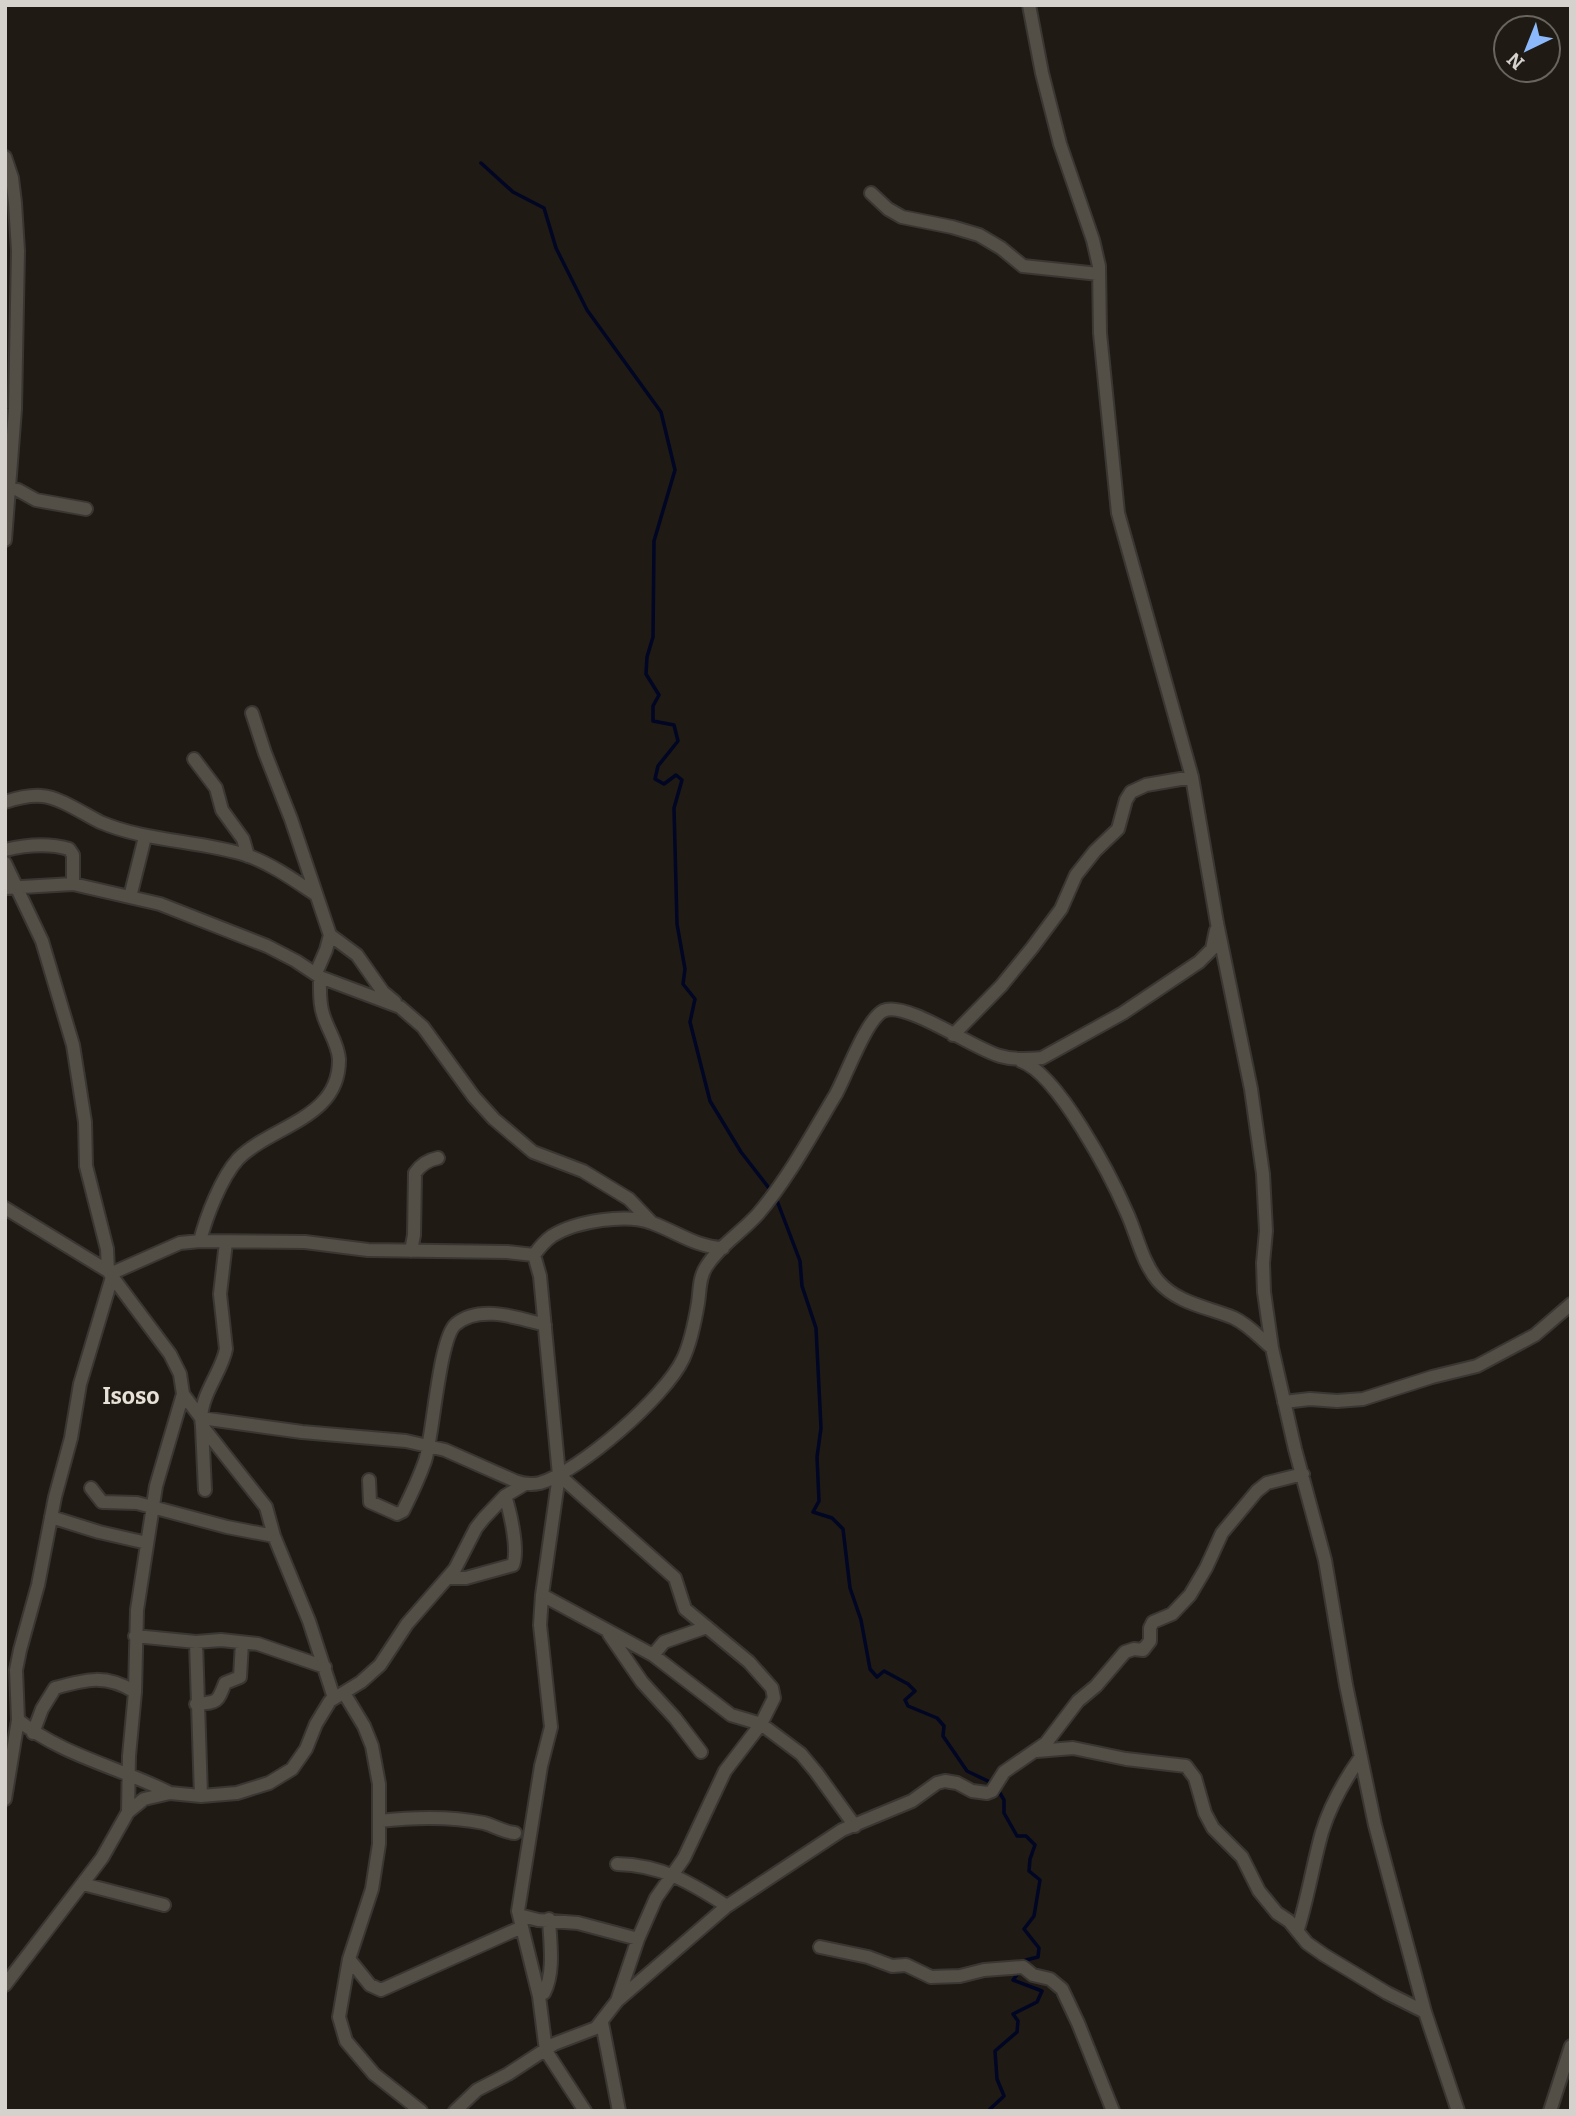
<svg xmlns="http://www.w3.org/2000/svg" width="1576" height="2116" font-family="Bitter,serif">
<style>
.lines{fill:none;stroke-linecap:round;stroke-linejoin:round}
.stream{stroke:#000623;stroke-width:3.5}
.minor-casing{stroke:#3a3733;stroke-width:16}
.minor{stroke:#534e46;stroke-width:12}
.labels{text-anchor:middle;dominant-baseline:central;stroke-width:7;stroke-linejoin:round;paint-order:stroke}
.quarter-label{font-size:23px;font-weight:bold;fill:#e7e1d7;stroke:#1f1a14}
</style>
<rect width="100%" height="100%" fill="#1f1a14"/>
<g class="lines">
<path class="stream" d="M481,163L513,192L544,208L556,248L587,310L661,412L675,470L654,541L653,637L647,657L646,674L659,695L653,706V721L674,725L678,741L658,766L655,779L664,784L676,775L682,780L674,808L677,924L685,969L683,984L695,999L690,1022L710,1101L741,1152L772,1192
M776,1198L800,1261L802,1286L816,1328L821,1428L817,1457L819,1501L813,1512L832,1518L843,1529L850,1588L861,1620L870,1669L877,1677L884,1671L908,1684L915,1691L905,1700L908,1706L937,1718L944,1726L943,1736L967,1771L992,1783
M997,1788L1004,1800V1813L1017,1836H1026L1035,1845L1030,1859L1029,1871L1040,1880L1034,1916L1024,1929L1039,1948L1038,1957L1026,1960L1023,1965
M988,2111L1004,2096L997,2079L995,2051L1017,2032L1018,2021L1013,2014L1037,2002L1042,1991L1013,1980L1019,1972"/>
<g class="minor-casing">
<path id="minor" d="M1029,5L1042,73L1060,144L1093,240L1099,266L1100,333L1118,513L1192,777L1217,923L1251,1089L1263,1174L1266,1231L1263,1263L1264,1292L1272,1348L1295,1449L1325,1560L1346,1685L1375,1825L1425,2012L1458,2111
M5,157L12,178L15,203L18,251L15,409L5,540
M871,193L888,209L902,217L952,227L979,235L1001,248L1023,266L1099,274
M9,488L18,490L36,500L86,509
M252,713L265,753L291,819L330,935L326,950L316,973
M194,759L216,788L222,810L243,839L248,856
M5,802C17,798 30,795 42,796C59,797 84,814 100,822C147,842 198,840 246,855C270,863 294,880 315,894
M5,850C26,845 48,843 69,849L73,855V884
M5,863L42,941L73,1045L85,1122L86,1166L107,1249L108,1271L170,1354L180,1374L183,1394L201,1418L202,1426L266,1507L274,1536L309,1621L334,1698
M5,888L73,884L160,904L267,946L296,961L320,977L400,1007L423,1027L474,1097L494,1119L533,1152L583,1171L629,1199L652,1223
M130,897L145,837
M330,935L357,955L383,992L395,1002
M953,1035L1001,986L1032,948L1061,909L1076,875L1095,851L1118,829L1126,800L1131,792L1146,785L1192,777
M1021,1061C1058,1074 1111,1176 1127,1213C1137,1235 1142,1262 1158,1281C1178,1304 1208,1307 1234,1318C1249,1325 1260,1338 1272,1348
M5,1208L108,1271
M200,1241C206,1217 221,1178 238,1159C272,1125 340,1119 339,1059C338,1043 327,1029 323,1014C319,1003 320,988 320,977
M226,1242L220,1294L226,1349C222,1371 202,1393 201,1418L302,1432L406,1441L445,1450L515,1481C523,1484 531,1485 540,1483C580,1471 665,1397 683,1359C691,1342 695,1321 698,1303C700,1290 699,1278 706,1267C719,1246 742,1232 758,1214C788,1179 812,1134 836,1094C846,1076 866,1020 883,1011C906,1000 973,1049 1000,1056C1014,1060 1028,1059 1042,1058L1123,1013L1199,962L1212,949L1216,930
M411,1251L414,1235L415,1173C421,1164 428,1160 438,1158
M534,1255C539,1248 545,1241 552,1236C576,1221 627,1213 652,1223C677,1232 696,1247 723,1248
M110,1274L180,1243L200,1241L305,1242L368,1250L507,1252L534,1255L540,1276L559,1475L542,1595L540,1625L551,1727L541,1766L518,1911L539,1996L546,2051L585,2111
M1284,1402L1310,1399L1337,1401L1363,1399L1432,1377L1477,1366L1535,1335L1571,1304
M202,1427L205,1490
M559,1475L675,1578L685,1609L749,1662L772,1688L774,1698L761,1724L725,1771L684,1858L656,1898L638,1939L617,2001
M369,1480L370,1502L397,1514L403,1511C411,1495 419,1478 425,1461C433,1437 439,1337 456,1324C480,1304 518,1318 545,1325
M91,1488L102,1502L137,1503L227,1527L274,1536
M51,1517L99,1532L147,1543
M448,1578H466L513,1565C519,1550 510,1511 505,1496
M542,1595L653,1655L731,1715L761,1724L801,1754L816,1772L855,1826
M609,1634L642,1682L675,1718L701,1752
M135,1636L196,1642L221,1640L258,1644L325,1667
M196,1642L201,1796
M653,1655L664,1642L707,1627
M344,1693L364,1726L372,1746L379,1784V1844L372,1889L349,1959L339,2017L346,2041L374,2074L421,2111
M196,1704C218,1702 217,1703 225,1683L240,1677L242,1643
M18,1720C63,1756 119,1767 170,1793
M33,1733L42,1709L55,1688C87,1679 106,1674 135,1692
M1037,1751L1073,1748L1126,1759L1186,1766L1195,1778L1205,1813L1213,1828L1242,1857L1259,1891L1277,1913L1289,1921L1307,1943L1324,1955L1387,1993L1425,2012
M5,1799L18,1720L16,1670L20,1650L38,1585L55,1497L71,1438L80,1384L112,1277
M128,1812L144,1799L170,1793L201,1796L237,1793L269,1783L292,1769L306,1749L316,1724L330,1701L361,1682L380,1665L407,1624L455,1569L476,1528L484,1518L505,1496L525,1484
M379,1821C414,1817 450,1816 484,1823C495,1826 503,1832 515,1833
M617,1864C662,1865 691,1883 727,1906
M83,1884L164,1905
M519,1915L538,1920L578,1923L638,1939
M1298,1929C1308,1897 1313,1864 1322,1832C1330,1806 1344,1781 1360,1758
M820,1947L868,1957L892,1966L906,1965L931,1977L960,1976L984,1970L1023,1967L1033,1975L1050,1979L1062,1989L1078,2023L1113,2111
M349,1959L370,1985L381,1990L522,1927
M5,1985L102,1858L128,1812L129,1756L135,1692L137,1610L156,1486L183,1394
M544,1993C555,1972 550,1942 549,1919
M602,2023L619,2111
M455,2111L477,2090L508,2074L554,2044L596,2028L617,2001L727,1906L842,1830L912,1801L937,1783L945,1781L957,1783L972,1791L987,1793L992,1791L1004,1772L1046,1743L1078,1701L1096,1686L1125,1652L1134,1649L1143,1650L1150,1641V1628L1153,1622L1172,1614L1190,1595L1206,1568L1222,1533L1257,1491L1267,1483L1303,1474
M1550,2111L1571,2046"/>
</g>
<use href="#minor" class="minor"/>
</g>
<g class="labels">
<g class="quarter-label">
<text x="131" y="1396">Isoso</text>
</g>
</g>
<rect width="1576" height="2116" fill="none" stroke="#d5d2ce" stroke-width="14"/>
<g transform="translate(1527 49) rotate(223)"><circle r="33" fill="#1f1a14" stroke="#68645e" stroke-width="2"/>
<path d="M0-5L12 26L0 18L-12 26Z" fill="#8bb9fc"/>
<text y="-10" font-size="19" font-weight="bold" text-anchor="middle" fill="#d5d2ce">N</text>
</g>
</svg>
